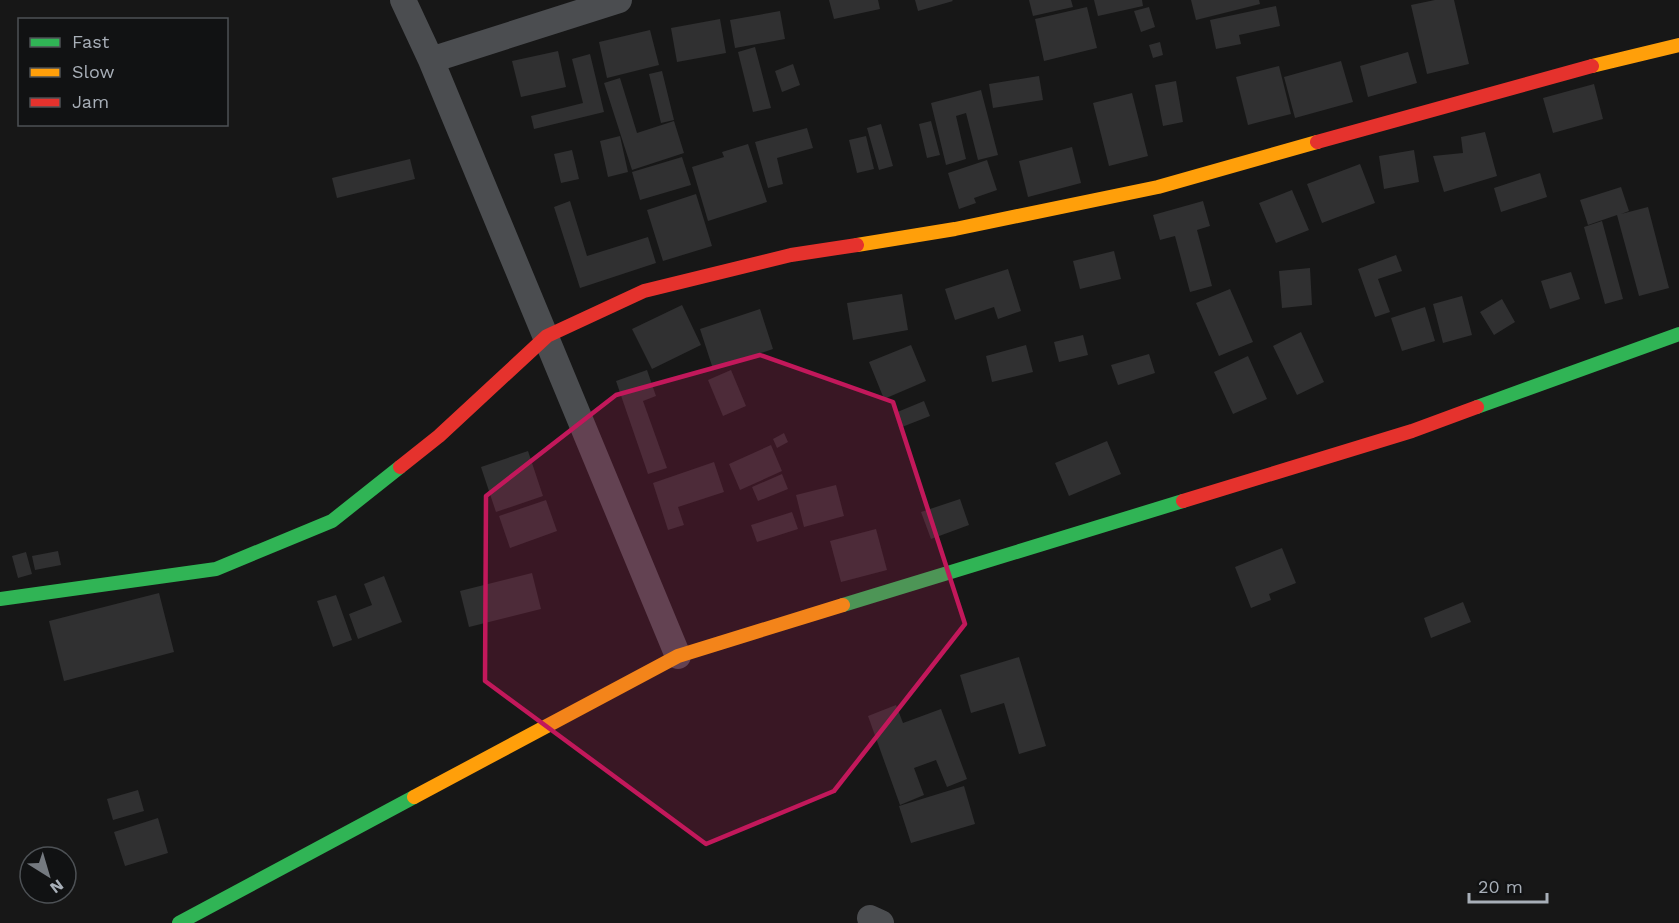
<svg xmlns="http://www.w3.org/2000/svg" width="1679" height="923" font-family="'Work Sans',sans-serif">
<style>
.building{fill:#303031}
.lines{fill:none;stroke-linecap:round;stroke-linejoin:round}
.street{stroke:#4b4d50;stroke-width:26}
.fast{stroke:#30b455;stroke-width:14}
.slow{stroke:#ff9f0a;stroke-width:14}
.jam{stroke:#e5322d;stroke-width:14}
.marked{fill:#c2185b;fill-opacity:0.2;stroke:#c2185b;stroke-width:4.5;stroke-linejoin:round}
</style>
<rect width="100%" height="100%" fill="#171717"/>
<path class="building" d="M829,0H878L880,9L834,19Z
M915,0H952L953,1L918,11Z
M1029,0H1071L1073,7L1033,16Z
M1094,0H1142L1143,6L1098,16Z
M1191,0H1259L1260,4L1196,20Z
M1435,0H1454L1469,64L1427,74L1411,5Z
M1276,6L1280,26L1239,35L1241,44L1216,49L1210,20Z
M1087,7L1097,48L1044,61L1035,19Z
M1149,7L1155,27L1141,32L1134,11Z
M780,11L785,39L735,48L730,20Z
M720,19L726,53L677,62L671,28Z
M650,30L659,65L607,78L599,42Z
M1160,42L1163,55L1153,58L1149,45Z
M755,47L771,108L753,112L738,52Z
M558,51L566,87L521,97L512,61Z
M1408,52L1417,83L1368,97L1360,66Z
M590,54L604,112L534,129L531,116L583,103L572,59Z
M1341,61L1353,102L1295,118L1284,77Z
M793,64L800,85L782,92L775,71Z
M1279,66L1291,114L1248,125L1236,77Z
M662,71L674,120L661,123L649,74Z
M1039,76L1043,100L993,108L989,84Z
M620,78L637,133L674,121L684,153L632,170L604,83Z
M1176,81L1183,122L1163,126L1155,85Z
M1594,84L1603,119L1553,133L1543,98Z
M981,90L998,155L978,160L966,113L956,116L966,159L946,165L931,103Z
M1132,93L1148,156L1109,166L1093,103Z
M931,121L940,155L927,158L919,124Z
M881,124L893,166L879,170L867,128Z
M807,128L813,148L777,158L783,184L768,188L755,142Z
M1485,132L1497,176L1444,192L1433,156L1463,153L1461,137Z
M620,136L628,172L608,177L600,141Z
M866,136L874,169L857,173L849,140Z
M748,144L767,202L708,221L692,167L724,157L722,152Z
M1072,147L1081,183L1028,197L1019,161Z
M572,150L579,179L561,183L554,154Z
M1414,150L1419,182L1384,189L1379,156Z
M682,157L691,185L640,200L632,172Z
M410,159L415,179L337,198L332,178Z
M987,160L997,190L974,198L976,203L959,209L948,173Z
M1360,164L1375,203L1322,223L1307,184Z
M1540,173L1547,197L1501,212L1494,188Z
M1621,187L1629,211L1621,214L1648,207L1669,288L1639,296L1617,215L1588,225L1580,200Z
M1292,190L1309,230L1276,243L1259,203Z
M696,194L712,246L663,261L647,210Z
M570,201L587,256L648,237L656,263L580,288L554,207Z
M1203,201L1210,226L1197,230L1212,286L1190,292L1175,236L1160,240L1153,215Z
M1602,221L1623,299L1605,304L1584,227Z
M1114,251L1121,279L1080,289L1073,261Z
M1396,255L1402,271L1378,279L1390,312L1375,317L1358,269Z
M1310,268L1312,305L1282,308L1279,271Z
M1008,269L1021,311L998,319L994,307L955,320L945,289Z
M1571,272L1580,299L1550,309L1541,281Z
M1230,289L1253,342L1219,356L1196,303Z
M902,294L908,330L853,340L847,303Z
M1462,296L1472,335L1443,343L1433,304Z
M1502,299L1515,322L1494,335L1480,312Z
M682,305L701,345L652,369L632,329Z
M1425,307L1435,341L1402,351L1391,318Z
M760,309L773,349L713,369L700,329Z
M1301,332L1324,382L1297,395L1273,346Z
M1083,335L1088,355L1059,362L1054,342Z
M911,345L926,381L884,399L869,362Z
M1026,345L1033,372L992,382L986,356Z
M1149,354L1155,373L1118,385L1111,365Z
M1248,356L1267,399L1233,414L1214,372Z
M647,370L656,396L643,401L667,468L648,474L616,381Z
M731,370L746,406L723,416L708,380Z
M924,401L930,416L902,427L895,413Z
M784,433L788,442L777,448L773,439Z
M1107,441L1121,474L1069,496L1055,463Z
M771,445L782,471L740,490L729,464Z
M528,451L543,496L496,512L481,467Z
M714,462L724,492L678,507L684,525L668,530L653,483Z
M782,474L788,489L758,501L752,487Z
M836,485L844,516L804,527L796,495Z
M960,499L969,525L931,539L921,512Z
M546,500L557,531L510,548L499,516Z
M792,512L798,529L757,542L751,525Z
M876,529L887,570L841,582L830,541Z
M1282,548L1296,583L1269,594L1271,600L1251,608L1235,567Z
M58,551L61,565L35,570L32,556Z
M26,552L32,574L18,578L12,556Z
M532,573L541,609L469,627L460,591Z
M384,576L402,622L358,639L349,614L372,605L364,584Z
M159,593L174,652L64,681L49,621Z
M336,595L352,640L333,647L317,601Z
M1463,602L1471,622L1431,638L1424,618Z
M1019,657L1046,746L1019,754L1004,703L971,713L960,675Z
M896,705L903,723L941,709L967,779L947,787L936,760L914,768L924,795L900,805L868,716Z
M964,786L975,824L911,843L899,806Z
M138,790L144,811L113,820L107,799Z
M158,818L168,853L125,866L114,832Z"/>
<g class="lines">
<path class="street" d="M403,0L431,60L678,656
M431,60L619,0
M870,918L881,923"/>
<path class="fast" d="M1477,407L1679,334
M0,599L216,569L332,521L400,467
M843,605L1183,501
M179,923L414,797"/>
<path class="slow" d="M1592,66L1679,45
M857,245L955,229L1158,187L1317,142
M414,797L678,656L843,605"/>
<path class="jam" d="M1317,142L1592,66
M400,467L439,436L547,336L644,291L791,255L857,245
M1183,501L1412,431L1477,407"/>
</g>
<path class="marked" d="M760,355L893,402L965,624L834,791L706,844L485,681L486,496L616,395Z"/>
<rect x="18" y="18" width="210" height="108" fill="#111213" stroke="#4d5155" stroke-width="1.5"/>
<rect x="30" y="38" width="30" height="9" fill="#30b455" stroke="#4d5155" stroke-width="1.5"/>
<text x="72" y="48" font-size="18" fill="#a8afb8">Fast</text>
<rect x="30" y="68" width="30" height="9" fill="#ff9f0a" stroke="#4d5155" stroke-width="1.5"/>
<text x="72" y="78" font-size="18" fill="#a8afb8">Slow</text>
<rect x="30" y="98" width="30" height="9" fill="#e5322d" stroke="#4d5155" stroke-width="1.5"/>
<text x="72" y="108" font-size="18" fill="#a8afb8">Jam</text>
<g transform="translate(48 875) rotate(143)"><circle r="28" fill="#111213" stroke="#4d5155" stroke-width="1.5"/>
<path d="M0-4.5L10 22L0 15L-10 22Z" fill="#757a80"/>
<text y="-9" font-size="16" font-weight="bold" text-anchor="middle" fill="#a8afb8">N</text>
</g>
<path d="M1469 893v9h78v-9" fill="none" stroke="#a8afb8" stroke-width="3"/>
<text x="1478" y="893" font-size="18" fill="#a8afb8" stroke="#111213" stroke-width="4.5" paint-order="stroke">20 m</text>
</svg>
